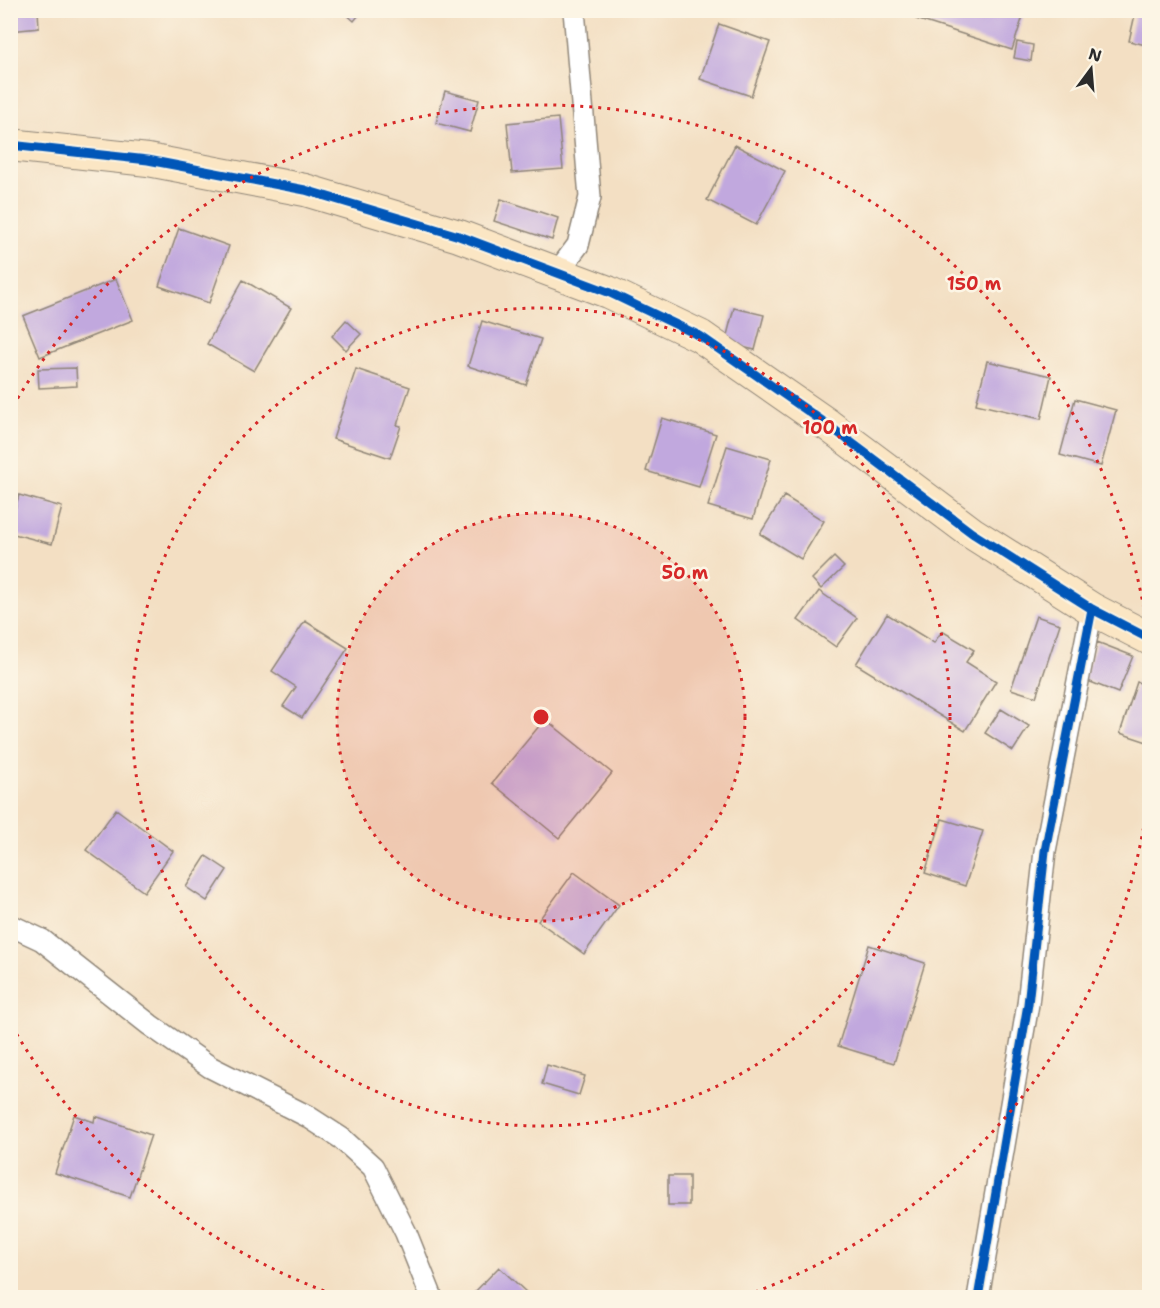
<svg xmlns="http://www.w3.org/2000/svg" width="1160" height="1308" font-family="'Shantell Sans',sans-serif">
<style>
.building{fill:#c1a8de}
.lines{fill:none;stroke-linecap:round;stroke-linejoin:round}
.street-casing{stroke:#8f8577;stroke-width:24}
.secondary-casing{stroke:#8f8577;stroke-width:34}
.street{stroke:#fff;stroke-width:21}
.secondary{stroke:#fbe6c4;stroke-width:32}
.cycleway-casing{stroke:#fcf5e5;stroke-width:13}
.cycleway{stroke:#0057b8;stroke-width:9}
.ring{fill:none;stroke:#d62828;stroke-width:3;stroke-dasharray:3 6}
.centre{fill:#d62828;stroke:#fcf5e5;stroke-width:3}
.ring-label{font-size:18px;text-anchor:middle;font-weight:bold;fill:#d62828;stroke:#fcf5e5;stroke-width:5;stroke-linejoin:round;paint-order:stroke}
</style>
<rect width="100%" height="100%" fill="#fcf5e5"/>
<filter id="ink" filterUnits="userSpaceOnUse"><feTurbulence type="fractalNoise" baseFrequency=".0167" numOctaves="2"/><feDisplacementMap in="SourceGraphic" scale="12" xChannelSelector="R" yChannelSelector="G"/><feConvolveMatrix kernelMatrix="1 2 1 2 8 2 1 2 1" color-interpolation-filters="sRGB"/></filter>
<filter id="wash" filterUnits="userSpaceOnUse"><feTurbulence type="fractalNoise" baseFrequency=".008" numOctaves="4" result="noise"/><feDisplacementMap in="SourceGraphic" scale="24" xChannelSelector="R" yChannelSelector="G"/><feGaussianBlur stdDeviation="1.35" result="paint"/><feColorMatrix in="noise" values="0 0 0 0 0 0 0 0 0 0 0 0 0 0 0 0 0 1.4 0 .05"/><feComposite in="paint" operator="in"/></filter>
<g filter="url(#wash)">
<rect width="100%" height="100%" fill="#f3dfc3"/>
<g id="blocks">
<path class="building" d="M10,10H38L39,28L10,31Z
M342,10H363L354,21Z
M919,10H1025L1012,50L916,19Z
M1136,10H1150V46L1129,41Z
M719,24L770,42L751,96L700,79Z
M1017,42L1033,45L1031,61L1014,58Z
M445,91L479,100L470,132L436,123Z
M558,118L563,169L512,173L507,123Z
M735,145L785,171L756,225L707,200Z
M501,199L558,218L552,240L494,221Z
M179,228L229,246L209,303L159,286Z
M116,279L133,320L40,357L23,316Z
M243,280L291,308L254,371L207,344Z
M734,308L764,315L755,350L725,343Z
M346,320L361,334L346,350L332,336Z
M482,321L541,339L526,385L468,366Z
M987,361L1051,376L1041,419L976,404Z
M76,368L77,386L39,388L38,369Z
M356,369L410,387L397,425L401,426L390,458L333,439Z
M1075,399L1116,410L1101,466L1060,455Z
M662,418L716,434L699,487L646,471Z
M727,446L771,459L753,519L708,506Z
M19,495L62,507L52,544L10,533V527Z
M784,496L824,521L801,559L760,534Z
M834,557L844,567L821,589L812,579Z
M819,591L857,618L836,647L798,620Z
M887,614L934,643L942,631L974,650L966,662L996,681L965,731L856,664Z
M1036,616L1060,624L1036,697L1011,689Z
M305,621L348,648L302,718L283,706L296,687L272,671Z
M1097,642L1133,656L1118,693L1083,679Z
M1137,682L1150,686V743L1120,733Z
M1001,709L1029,726L1013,751L985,733Z
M545,719L612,773L559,838L492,783Z
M116,809L173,851L144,892L86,850Z
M942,819L983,831L965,886L925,873Z
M206,856L227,870L207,901L186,887Z
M574,872L619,905L584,954L538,921Z
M869,945L925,963L894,1063L838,1046Z
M547,1065L585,1076L579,1095L542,1084Z
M74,1115L94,1122L95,1116L151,1135L130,1197L55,1173Z
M668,1176H689V1205H668Z
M499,1267L526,1292L521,1298H469Z"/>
</g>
</g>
<g filter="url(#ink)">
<use href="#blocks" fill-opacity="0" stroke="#8f8577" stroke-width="1.5"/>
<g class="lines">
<g class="street-casing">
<path id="street" d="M557,273L578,245L590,197L574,10
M10,925L42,940L150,1025L210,1067L307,1116L341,1138L373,1167L406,1233L432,1298
M978,1298L1028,1004L1045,851L1092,609"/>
</g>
<g class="secondary-casing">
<path id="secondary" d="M10,145L148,160L305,190L459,236L608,292L700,336L828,425L972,533L1092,609L1150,639"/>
</g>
<use href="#street" class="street"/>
<use href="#secondary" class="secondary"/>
<g class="cycleway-casing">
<path id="cycleway" d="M10,145L148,160L305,190L459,236L608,292L700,336L828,425L972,533L1092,609L1150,639
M978,1298L1028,1004L1045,851L1092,609"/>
</g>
<use href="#cycleway" class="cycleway"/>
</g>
</g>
<circle cx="541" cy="717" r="204" fill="#d62828" fill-opacity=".12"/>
<g class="ring">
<circle cx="541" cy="717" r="204"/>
<circle cx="541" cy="717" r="409"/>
<path d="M1149 792A613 613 0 0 1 741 1297M341 1297A613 613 0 0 1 13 1028M13 406A613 613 0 0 1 1149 642"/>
</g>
<circle cx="541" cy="717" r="9" class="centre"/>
<g class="ring-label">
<text x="974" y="290">150 m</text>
<text x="830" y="434">100 m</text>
<text x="685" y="579">50 m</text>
</g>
<rect width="1160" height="1308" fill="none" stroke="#fcf5e5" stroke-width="36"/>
<g transform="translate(1091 69) rotate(16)" stroke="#fcf5e5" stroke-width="4.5" paint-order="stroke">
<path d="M0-4.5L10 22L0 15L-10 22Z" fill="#2b2b2b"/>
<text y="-9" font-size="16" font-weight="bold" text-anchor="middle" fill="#2b2b2b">N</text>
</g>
</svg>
